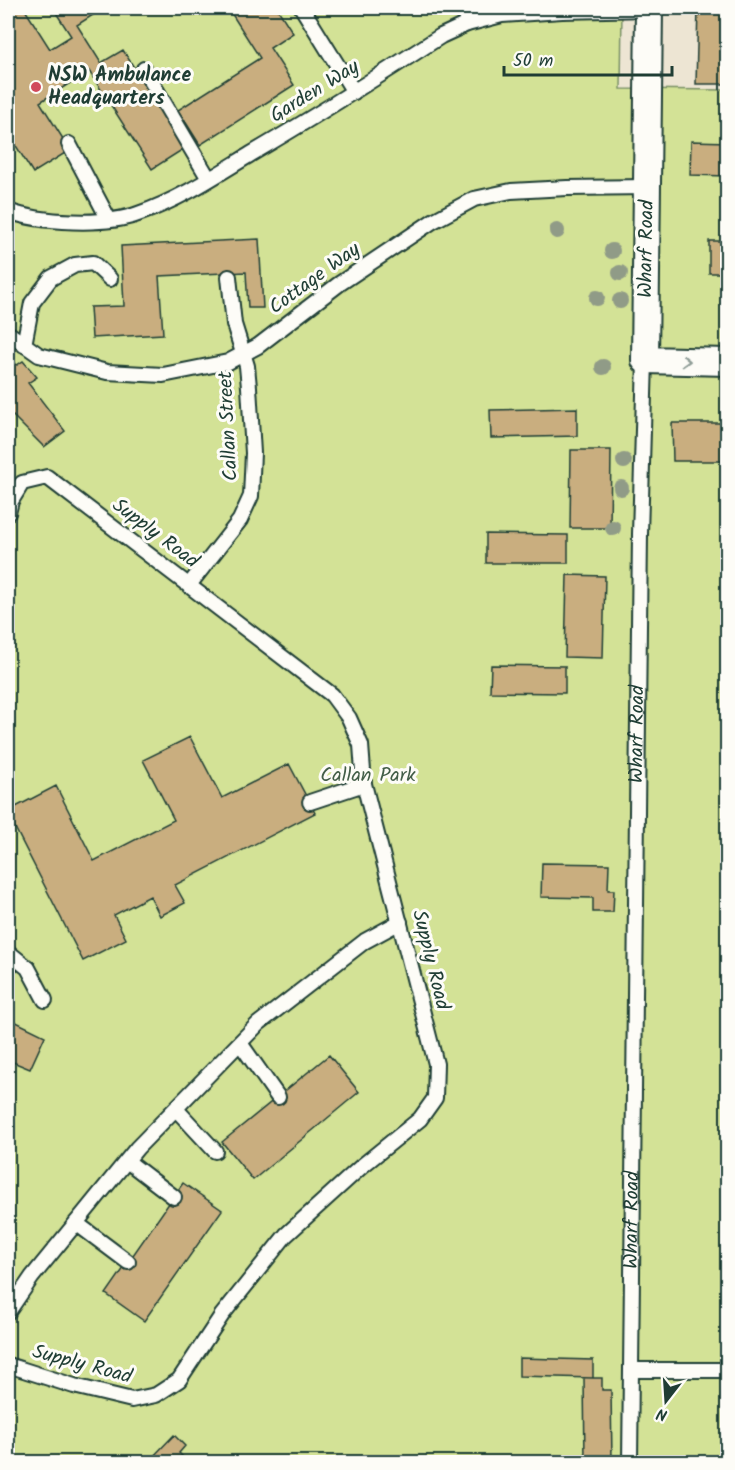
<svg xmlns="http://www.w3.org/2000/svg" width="735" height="1470" font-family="Kalam,sans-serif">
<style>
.green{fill:#d3e296;stroke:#799065;stroke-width:1.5}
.building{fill:#c9ae7f;stroke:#1f3d34;stroke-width:1.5}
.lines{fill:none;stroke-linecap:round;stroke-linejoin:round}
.lane-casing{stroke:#1f3d34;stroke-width:18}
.street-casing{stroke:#1f3d34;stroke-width:30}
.lane{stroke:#fdfcf7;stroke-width:14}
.street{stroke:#fdfcf7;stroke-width:26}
.tree{fill:#909b87}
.oneway{stroke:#8e9c96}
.poi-dot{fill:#d1495b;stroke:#fdfcf7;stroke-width:2}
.labels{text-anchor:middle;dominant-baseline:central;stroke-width:6;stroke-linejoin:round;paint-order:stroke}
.poi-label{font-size:20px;font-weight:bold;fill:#1f3d34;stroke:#fdfcf7;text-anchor:start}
.street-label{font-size:20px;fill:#1f3d34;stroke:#fdfcf7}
.park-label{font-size:20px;fill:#435e48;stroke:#fdfcf7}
</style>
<rect width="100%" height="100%" fill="#ede5d3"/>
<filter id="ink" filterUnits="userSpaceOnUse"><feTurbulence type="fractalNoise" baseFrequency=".0167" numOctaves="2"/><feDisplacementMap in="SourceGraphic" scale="12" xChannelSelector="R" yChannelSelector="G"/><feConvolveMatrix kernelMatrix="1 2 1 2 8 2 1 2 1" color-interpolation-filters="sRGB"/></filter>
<g filter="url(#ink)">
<path class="green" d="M8,8H622L621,89L727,90V1462H8Z"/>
<path class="building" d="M8,8H24L50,49L71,36L53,8H104L77,25L101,63L123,50L185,148L152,169L89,71L40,102L70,150L33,173L8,133Z
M228,8H277L293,33L270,48L294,85L200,145L178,110L260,58Z
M698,8H728V84H696Z
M691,141L728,142V176L690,175Z
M259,239L263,308H248L246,272L159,276L163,334L92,338L90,307L124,306L121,246Z
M709,241H728V273H709Z
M8,358L17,365L23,361L37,377L28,383L65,431L44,447L8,411Z
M577,408V436L491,438L490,410Z
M672,423H728V461H673Z
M571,450H611L610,528H570Z
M486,534L568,535V563H486Z
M728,560V598H724L723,561Z
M567,575L605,576L603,658L565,657Z
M491,665L565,666V693L490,692Z
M190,737L222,798L289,764L315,813L175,885L185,903L160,916L150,896L114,915L126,939L83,961L8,814V811L56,786L94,861L174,820L143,760Z
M542,863L609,864L608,890H614L613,912H593V898L541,897Z
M8,1018L45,1036L30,1069L8,1060Z
M329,1055L359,1092L253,1180L222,1142Z
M183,1183L222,1210L144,1321L106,1294Z
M519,1358L593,1360V1378L519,1376Z
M584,1378H602V1390H611L612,1462H585Z
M174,1435L185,1446L179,1453L188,1462H148Z"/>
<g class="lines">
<g class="lane-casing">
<g id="lane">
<path d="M302,8L354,92"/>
<path d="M467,8V24"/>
<path d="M144,69L209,179"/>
<path d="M69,144L109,220"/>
<path d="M8,211C41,223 105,226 138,214C179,200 215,176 251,154C316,116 379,76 441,36L467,24L502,15L562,11L649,9"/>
<path d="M8,333L39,355L107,372L163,375L228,362L258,346L339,284L433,221L474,199L511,191L567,188L648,187"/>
<path d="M24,345L32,303L51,278L75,265L93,263L110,279"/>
<path d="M8,513L11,501L22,483L47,477L332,695L349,718L361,745L364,784L436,1064L435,1098L420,1119L362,1166L286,1235L222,1315L179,1380L156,1395L132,1400L74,1386L8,1365"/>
<path d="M189,585L240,520L251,496L253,453L249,387L247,366L234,324L229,277"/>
<path d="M310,802L364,784"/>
<path d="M8,952L28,968L45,1000"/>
<path d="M240,1043L278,1097"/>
<path d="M176,1109L215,1151"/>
<path d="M127,1161L174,1197"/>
<path d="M76,1223L128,1262"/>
<path d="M8,1312L32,1277L137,1148L258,1024L365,941L400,922"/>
<path d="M631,1370H728"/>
<path id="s1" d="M630,1462L640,534L645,360"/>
</g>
</g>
<g class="street-casing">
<path id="street" d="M649,8L645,360L728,362"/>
</g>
<use href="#lane" class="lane"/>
<use href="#street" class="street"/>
</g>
<g class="tree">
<circle cx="557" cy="231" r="8"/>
<circle cx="612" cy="251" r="8"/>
<circle cx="620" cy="273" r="8"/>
<circle cx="597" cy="298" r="8"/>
<circle cx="620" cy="301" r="8"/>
<circle cx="603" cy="367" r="8"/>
<circle cx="624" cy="461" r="8"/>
<circle cx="621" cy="488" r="8"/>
<circle cx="613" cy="528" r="8"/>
</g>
<defs><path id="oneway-chevron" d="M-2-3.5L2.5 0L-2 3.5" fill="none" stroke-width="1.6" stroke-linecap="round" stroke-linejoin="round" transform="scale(1.5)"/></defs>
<use class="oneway" href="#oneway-chevron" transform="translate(686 361) rotate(2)"/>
</g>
<circle class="poi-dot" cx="36" cy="87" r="6"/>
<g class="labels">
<g class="poi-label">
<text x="48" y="76">NSW Ambulance<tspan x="48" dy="23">Headquarters</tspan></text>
</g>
<g class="street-label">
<text transform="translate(315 92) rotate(-32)">Garden Way</text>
<text transform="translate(647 249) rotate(-89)">Wharf Road</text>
<text transform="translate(315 279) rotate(-36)">Cottage Way</text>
<text transform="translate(229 426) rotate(-93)">Callan Street</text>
<text transform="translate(155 534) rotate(37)">Supply Road</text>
<text stroke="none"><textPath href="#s1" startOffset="728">Wharf Road</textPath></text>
<text transform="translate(430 960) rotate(76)">Supply Road</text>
<text stroke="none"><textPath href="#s1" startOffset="242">Wharf Road</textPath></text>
<text transform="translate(82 1365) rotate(15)">Supply Road</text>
</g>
<g class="park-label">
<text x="368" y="776">Callan Park</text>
</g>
</g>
<rect width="735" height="1470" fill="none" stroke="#fdfcf7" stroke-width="30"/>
<rect x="15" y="15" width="705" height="1440" fill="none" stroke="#1f3d34" stroke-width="2" filter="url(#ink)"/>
<g transform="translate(666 1401) rotate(197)" stroke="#fdfcf7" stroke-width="4.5" paint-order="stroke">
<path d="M0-4.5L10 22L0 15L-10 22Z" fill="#1f3d34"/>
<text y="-9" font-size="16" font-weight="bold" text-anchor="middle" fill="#1f3d34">N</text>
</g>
<path d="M504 66v9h168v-9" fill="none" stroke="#1f3d34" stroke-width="3"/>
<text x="513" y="66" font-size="18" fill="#1f3d34" stroke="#fdfcf7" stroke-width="4.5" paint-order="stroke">50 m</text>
</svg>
